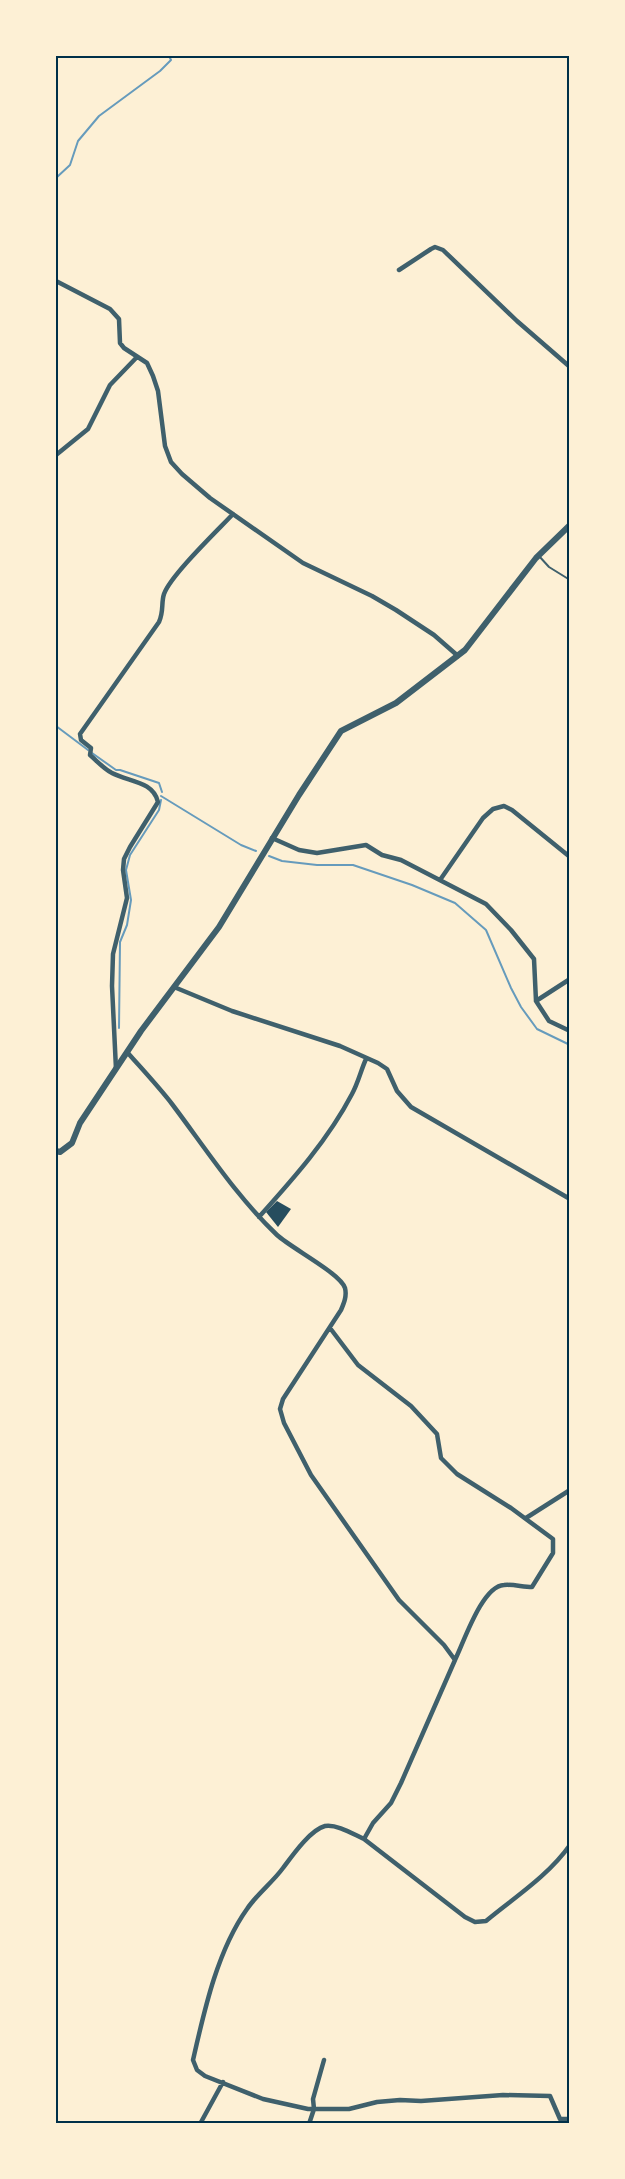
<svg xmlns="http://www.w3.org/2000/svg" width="625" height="2179" font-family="'DM Sans',sans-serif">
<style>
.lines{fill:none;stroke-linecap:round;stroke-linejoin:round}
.stream{stroke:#669bbc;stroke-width:2}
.building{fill:#264d5e}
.service{stroke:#3f606c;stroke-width:2}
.minor{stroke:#3f606c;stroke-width:4.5}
.tertiary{stroke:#3f606c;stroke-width:6}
.neatline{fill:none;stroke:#003049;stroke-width:2}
</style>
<rect width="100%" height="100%" fill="#fdf0d5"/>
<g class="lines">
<path class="stream" d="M56,178L70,165L78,141L99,116L160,71L171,60L169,56
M56,726L88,750
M92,753L116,770H120L159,783L162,792
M161,796L241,845L256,851
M269,856L282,861L317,865H353L412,885L455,903L486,930L511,988L521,1007L537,1029L570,1045
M119,1028L120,942L127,925L131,900L126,870L130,855L159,810L161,800"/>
</g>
<path class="building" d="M277,1201L291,1209L278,1227L266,1212Z"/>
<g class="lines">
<path class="service" d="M568,83L570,81
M539,556L549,567L570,580"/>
<path class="minor" d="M399,270L431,249L435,247L443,250L517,321L570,367
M56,281L110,309L119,319L120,343L124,348L147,363L153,376L158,391L165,446L171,462L182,474L210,498L303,563L372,596L396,610L434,635L458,656
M56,455L88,429L110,385L137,357
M272,838L299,850L317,853L366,845L382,855L401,860L486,904L511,930L534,959L536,1001L549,1021L570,1031
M440,880L483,818L493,809L504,806L512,810L570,857
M174,987L232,1011L340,1046L378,1063L387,1069L397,1091L411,1107L570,1199
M536,1001L570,979
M127,1052C142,1069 158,1086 172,1104C206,1149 236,1196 277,1235C291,1248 340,1273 345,1288C347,1296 344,1303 341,1310L283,1399L280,1409L284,1423L311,1475L399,1600L444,1645L455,1660L401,1783L391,1803L373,1823L364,1839C353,1834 337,1824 325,1826C310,1830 292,1856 283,1868C272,1883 257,1894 247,1909C217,1951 204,2012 193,2060L197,2070L205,2076L263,2099L308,2109H349L377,2102L400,2100L421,2101L503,2095L550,2096L560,2119H570
M116,1069L112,986L113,954L127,898L123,870L124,859L130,847L158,802C153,781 129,782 112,773C104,769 97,761 90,755L91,748L81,740L80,734L159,622C164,611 161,603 164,594C171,575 217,531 233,514
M259,1217C293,1179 328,1140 352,1094C358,1083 361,1070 366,1059
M330,1328L358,1365L411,1406L437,1434L441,1458L457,1474L511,1508L553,1539V1553L532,1587C523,1587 513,1584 504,1585C482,1586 464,1642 455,1660
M526,1518L570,1490
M364,1839L465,1917L475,1922L486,1921C515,1897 548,1876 570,1845
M200,2124L223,2082
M309,2124L314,2109L313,2099L324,2060"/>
<path class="tertiary" d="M56,1151L60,1152L72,1143L80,1123L141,1031L219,927L299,795L341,731L396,703L465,650L536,558L570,525"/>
</g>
<rect width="625" height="2179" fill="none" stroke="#fdf0d5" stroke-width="114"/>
<rect x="57" y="57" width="511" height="2065" class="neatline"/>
</svg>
